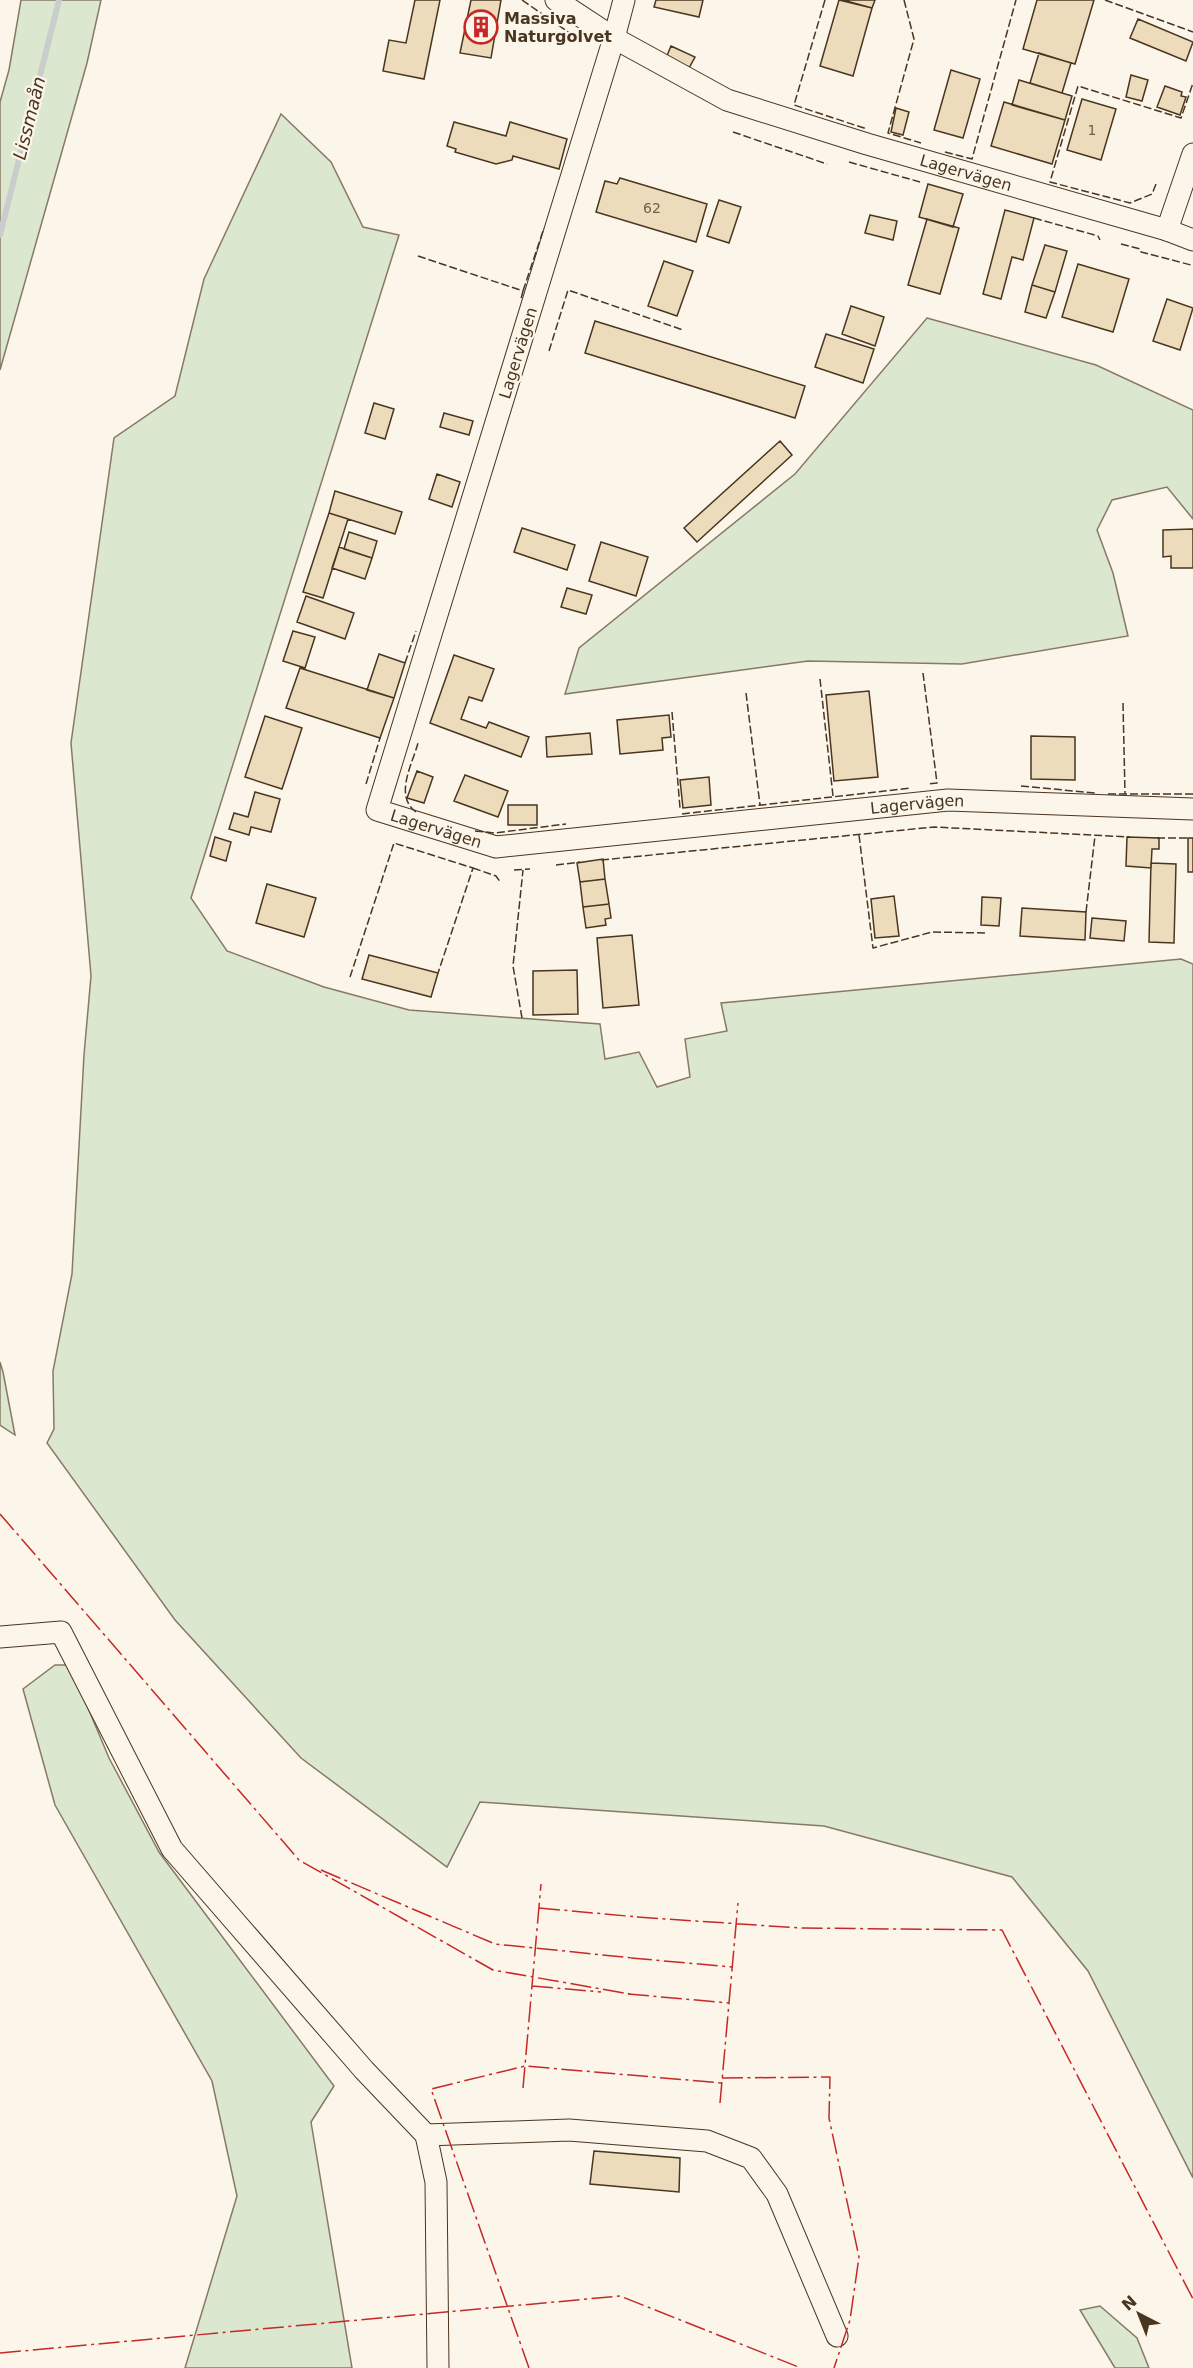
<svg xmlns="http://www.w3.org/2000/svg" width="1193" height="2368" font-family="'DejaVu Sans',sans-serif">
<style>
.green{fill:#dce7d0;stroke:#887966;stroke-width:1.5}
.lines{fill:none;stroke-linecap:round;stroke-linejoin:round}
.stream{stroke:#c9cecd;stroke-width:6}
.building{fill:#ecdcbc;stroke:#4a3520;stroke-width:1.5}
.minor-casing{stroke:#4a3520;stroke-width:23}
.minor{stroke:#fbf6e9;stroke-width:21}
.fence{stroke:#4a3520;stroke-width:1.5;stroke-dasharray:8 3;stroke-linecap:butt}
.power{stroke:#c62828;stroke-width:1.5;stroke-dasharray:21 4.5 3 4.5;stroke-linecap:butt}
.labels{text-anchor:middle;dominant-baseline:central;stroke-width:4.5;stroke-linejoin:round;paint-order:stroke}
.number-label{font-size:14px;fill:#725f47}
.poi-label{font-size:16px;font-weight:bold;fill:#4a3520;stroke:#fbf6e9;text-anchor:start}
.street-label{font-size:16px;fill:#4a3520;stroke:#fbf6e9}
.water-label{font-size:18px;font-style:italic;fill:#4a3520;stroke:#fbf6e9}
</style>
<rect width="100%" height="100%" fill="#fbf6e9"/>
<path class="green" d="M21,0H101L87,63L0,370V102L9,70Z
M281,114L331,162L363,227L399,235L191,898L227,951L324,987L409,1010L600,1024L605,1059L639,1052L657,1087L690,1077L685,1039L727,1031L721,1003L1181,959L1193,964V2178L1088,1971L1012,1877L824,1826L480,1802L447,1867L301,1758L175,1620L47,1443L54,1429L53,1371L72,1274L84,1055L91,976L71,743L114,438L175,396L204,279Z
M927,318L1096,365L1193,410V519L1167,487L1112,500L1097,530L1113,573L1128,636L962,664L808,661L565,694L579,648L795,474Z
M0,1362L3,1372L15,1435L0,1425Z
M55,1665H70L109,1758L159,1852L334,2086L311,2122L352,2368H185L237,2196L212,2081L55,1805L23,1689Z
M1100,2306L1137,2338L1149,2368H1115L1080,2310Z"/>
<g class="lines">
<path class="stream" d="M0,235L59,0"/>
</g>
<path class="building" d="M415,0H440L424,79L383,71L389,40L406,43Z
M471,0H501L491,58L460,53Z
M656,0H703L699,17L654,7Z
M839,0L872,8L853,76L820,66Z
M843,0H875L872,8Z
M1037,0H1094L1075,64L1023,49Z
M1138,19L1193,42L1186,61L1130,38Z
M671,46L695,57L689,68L666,58Z
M1039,53L1071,63L1062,93L1030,83Z
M951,70L980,79L963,138L934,130Z
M1131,75L1148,80L1142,101L1126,97Z
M1019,80L1072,96L1065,120L1012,105Z
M1165,86L1182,92L1181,96L1186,97L1180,115L1157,107Z
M1082,99L1116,109L1101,160L1067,150Z
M1004,102L1065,120L1052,164L991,146Z
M896,108L909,112L903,135L891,132Z
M454,122L506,136L510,122L567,139L559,169L513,156L512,160L496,164L455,152L456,149L447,146Z
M620,178L707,204L696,242L596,212L605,181L617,184Z
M928,184L963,194L953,227L919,217Z
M719,200L741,207L729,243L707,236Z
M1005,210L1034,218L1023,260L1012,257L1001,299L983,294Z
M870,215L897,221L893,240L865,233Z
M927,219L959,228L940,294L908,285Z
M1045,245L1067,251L1055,292L1032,285Z
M664,261L693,271L677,316L648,306Z
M1078,264L1129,279L1113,332L1062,317Z
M1032,285L1055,292L1046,318L1025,312Z
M1167,299L1193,308L1180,350L1153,341Z
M851,306L884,317L875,346L842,334Z
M595,321L805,386L795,418L585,353Z
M826,334L874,349L863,383L815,367Z
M374,403L394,409L385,439L365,433Z
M444,413L473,421L469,435L440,427Z
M780,441L792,455L697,542L684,528Z
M437,474L460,482L452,507L429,499Z
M335,491L402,512L395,534L329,513Z
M329,513L348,519L323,598L303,592Z
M522,528L575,545L567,570L514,552Z
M1193,529V568H1171V556L1163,557V530Z
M349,532L377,541L372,558L344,549Z
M601,542L648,557L636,596L589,581Z
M339,547L372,558L365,579L332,568Z
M567,588L592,595L586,614L561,607Z
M306,596L354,613L345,639L297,622Z
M293,631L315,637L305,668L283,661Z
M379,654L405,663L394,698L367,690Z
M454,655L494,669L482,701L469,697L461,719L486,728L489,722L529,737L521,757L430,723Z
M300,668L394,698L380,738L286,708Z
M869,691L878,777L834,781L826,695Z
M669,715L671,737L662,738L663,750L620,754L617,720Z
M265,716L302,728L282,789L245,777Z
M590,733L592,754L547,757L546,737Z
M1031,736L1075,737V780L1031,779Z
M417,771L433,777L424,803L407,798Z
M465,775L508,791L498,817L454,801Z
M709,777L711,805L683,808L680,780Z
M255,792L280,799L271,832L251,827L249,835L229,829L234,813L248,817Z
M508,805H537V825H508Z
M215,837L231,842L226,861L210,856Z
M1127,837L1159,838V849H1152L1151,868L1126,866Z
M1188,838H1193V872H1188Z
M603,859L605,879L580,882L577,863Z
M1151,863L1176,864L1174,943L1149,942Z
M605,879L609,904L583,907L580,882Z
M267,884L316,898L304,937L256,923Z
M894,896L899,936L875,938L871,899Z
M982,897L1001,898L999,926L981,925Z
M609,904L611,918L605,919L606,925L586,928L583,907Z
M1022,908L1086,912L1085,940L1020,936Z
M1092,918L1126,921L1124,941L1090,938Z
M632,935L639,1005L603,1008L597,938Z
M369,955L438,973L431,997L362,979Z
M577,970L578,1014L533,1015V971Z
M594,2151L680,2158L679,2192L590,2184Z"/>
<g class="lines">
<g class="minor-casing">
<g id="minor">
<path id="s1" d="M556,0L614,38L727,100L867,144L1167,230L1193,240"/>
<path id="s2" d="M624,0L614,38L377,810L496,847L948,800L1193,809"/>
<path d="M1167,230L1193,154"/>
<path d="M0,1637L61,1632L172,1849L364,2070L426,2135L569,2130L707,2141L751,2158L777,2194L837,2336"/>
<path d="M426,2135L436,2182L438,2368"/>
</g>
</g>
<use href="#minor" class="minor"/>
<path class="fence" d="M522,0L577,38
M825,0L794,105L867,129
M904,0L914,39L888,133L921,143
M1105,0L1193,32
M733,132L827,164
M945,152L972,159L1016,0
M849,162L920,182
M1156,184L1152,194L1130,203L1050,182L1078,86L1181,118L1193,83
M1034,218L1098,236L1100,240
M1121,244L1140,249L1141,252L1191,265
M418,256L523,291L521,299
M523,291L544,228
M549,351L568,290L683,330
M405,663L416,631
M923,673L937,783L928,784
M820,679L833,796
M746,693L760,805
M1123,703L1125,794
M672,712L680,808
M366,784L380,738
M1021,786L1095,793
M1108,794H1193
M416,812C394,796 412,765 418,743
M682,814L911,788
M475,831L495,833L566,824
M859,835L873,948L932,932L986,933
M1157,838H1190
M601,860L934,827L1130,837
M556,865L580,862
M473,868L496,876L501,883
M514,870L530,869
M1086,912L1095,836
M350,977L394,843L473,868L438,973
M522,1018L513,966L523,870"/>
<path class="power" d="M0,1514L299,1860L493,1970L630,1994
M321,1870L495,1944L633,1958
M539,1908L638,1917
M637,1917L800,1928L1002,1930L1193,2299
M631,1958L732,1967
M532,1986L601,1992
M628,1994L729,2003
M722,2078L830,2077L829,2118L859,2257L850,2320L834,2368
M523,2088L541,1884
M720,2103L738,1903
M0,2353L620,2296L801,2368
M529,2368L431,2089L525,2066L722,2083"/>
</g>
<defs>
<g id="building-ring" transform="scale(1.725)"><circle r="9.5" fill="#fbf6e9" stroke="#c62828" stroke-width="1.5"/><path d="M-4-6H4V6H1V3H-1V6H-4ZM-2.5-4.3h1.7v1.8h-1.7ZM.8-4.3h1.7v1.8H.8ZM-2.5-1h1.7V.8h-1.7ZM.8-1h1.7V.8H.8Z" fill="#c62828"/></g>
</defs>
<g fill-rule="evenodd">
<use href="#building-ring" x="481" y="27"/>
</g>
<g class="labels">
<g class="number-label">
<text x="1092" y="130">1</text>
<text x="652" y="208">62</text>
</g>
<g class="poi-label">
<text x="504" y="18">Massiva<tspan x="504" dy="18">Naturgolvet</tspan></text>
</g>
<g class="street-label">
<text stroke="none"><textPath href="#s1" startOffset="448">Lagervägen</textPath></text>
<text transform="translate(518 353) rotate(-73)">Lagervägen</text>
<text stroke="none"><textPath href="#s2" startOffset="1395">Lagervägen</textPath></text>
<text stroke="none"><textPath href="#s2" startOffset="909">Lagervägen</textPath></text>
</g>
<g class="water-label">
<text transform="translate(29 118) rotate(-76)">Lissmaån</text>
</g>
</g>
<g transform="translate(1139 2314) rotate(318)" stroke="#fbf6e9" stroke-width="4.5" paint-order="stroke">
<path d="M0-4.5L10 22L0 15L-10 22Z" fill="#4a3520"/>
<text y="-9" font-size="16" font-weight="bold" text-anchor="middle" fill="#4a3520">N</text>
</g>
</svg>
